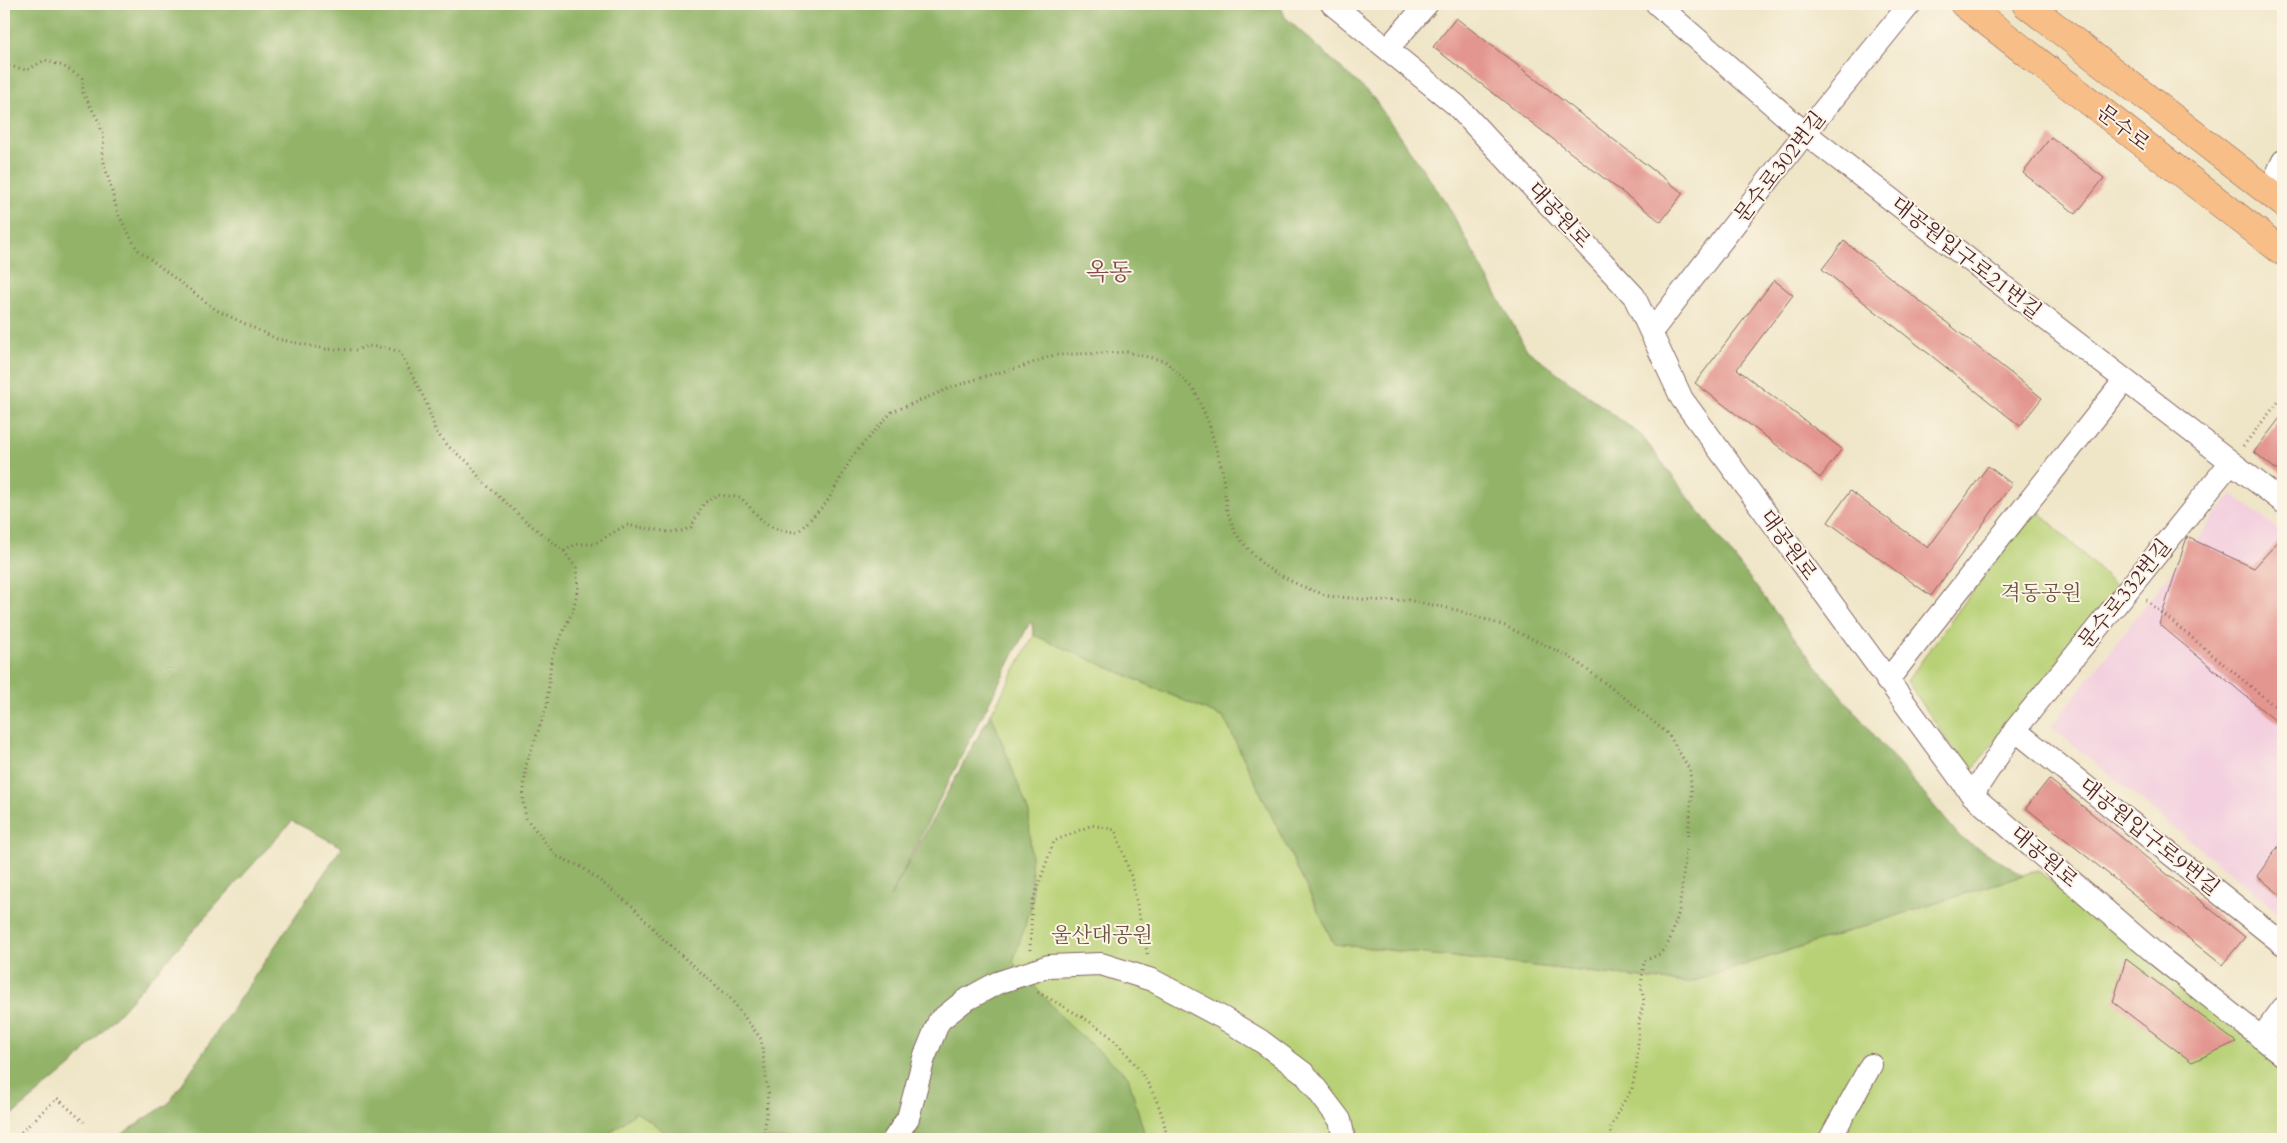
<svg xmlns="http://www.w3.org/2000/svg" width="2287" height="1143" font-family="Cardo,'Noto Serif KR',serif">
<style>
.built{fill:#f3cfdf}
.green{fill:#b8d176;stroke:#817850}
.forest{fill:#92b367;stroke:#6e6949}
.building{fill:#e39690}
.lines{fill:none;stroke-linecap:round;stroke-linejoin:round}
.minor-casing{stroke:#846462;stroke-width:24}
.major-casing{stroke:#846462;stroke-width:29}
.path{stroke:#846462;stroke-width:3;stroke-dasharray:1 4;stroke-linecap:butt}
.minor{stroke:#fff;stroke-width:22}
.major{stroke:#f7be87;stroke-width:28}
.labels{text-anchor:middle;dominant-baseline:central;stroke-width:4;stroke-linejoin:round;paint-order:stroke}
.street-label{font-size:21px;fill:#4a1f2b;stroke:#fcf5e5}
.park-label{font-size:21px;fill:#6b5442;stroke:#fcf5e5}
.quarter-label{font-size:24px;fill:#80494e;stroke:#fcf5e5}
</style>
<rect width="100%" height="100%" fill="#fcf5e5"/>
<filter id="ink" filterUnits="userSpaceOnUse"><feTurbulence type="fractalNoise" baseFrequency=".02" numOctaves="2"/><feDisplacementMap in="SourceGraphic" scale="10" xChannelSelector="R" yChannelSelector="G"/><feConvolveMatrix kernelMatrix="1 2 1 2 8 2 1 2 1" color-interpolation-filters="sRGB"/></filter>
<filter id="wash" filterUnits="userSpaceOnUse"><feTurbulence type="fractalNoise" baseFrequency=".0096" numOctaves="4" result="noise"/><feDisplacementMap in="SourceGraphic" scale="20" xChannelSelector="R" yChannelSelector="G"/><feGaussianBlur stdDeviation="1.12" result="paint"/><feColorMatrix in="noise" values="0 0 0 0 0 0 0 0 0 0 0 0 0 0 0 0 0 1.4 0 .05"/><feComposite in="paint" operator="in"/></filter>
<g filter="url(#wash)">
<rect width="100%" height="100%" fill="#efe5c7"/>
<path class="built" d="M2232,494L2283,533V916L2051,727Z"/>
<path class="green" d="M2034,507L2118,588L1969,773L1907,681Z
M1034,635L1224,718L1334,944L1688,983L2038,870L2283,1067V1139H602L879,919Z"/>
<path class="forest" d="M4,4H1280L1285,17L1372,96L1447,204L1527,350L1642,436L1816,666L1961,838L2023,875L1688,983L1334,944L1224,718L1034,635L1031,620L890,897L991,713L1029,813L1033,901L1013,962L1069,1025L1128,1076L1146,1139H675L636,1112L602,1139H114L169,1103L342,847L292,821L72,1065L4,1122Z"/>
<g id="blocks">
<path class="building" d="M1456,18L1683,193L1661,222L1433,47Z
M2051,137L2104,178L2076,214L2023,173Z
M1844,241L2042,398L2020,426L1822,269Z
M1774,280L1793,295L1737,369L1842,449L1820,478L1695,383Z
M2283,414V475L2254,452Z
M1988,466L2012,484L1931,596L1828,522L1850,491L1928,548Z
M2283,536V727L2159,624L2187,537L2254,568Z
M2049,779L2245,937L2222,965L2026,808Z
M2283,840V897L2257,876Z
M2126,959L2236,1042L2192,1062L2113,1002Z"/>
</g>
</g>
<g filter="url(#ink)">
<use href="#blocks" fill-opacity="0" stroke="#846462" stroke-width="1"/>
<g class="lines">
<g class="minor-casing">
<path id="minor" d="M1332,4L1456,105L1634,296L1682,399L1972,795L2157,955L2283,1055
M1657,4L1805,133L2283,502
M1388,48L1427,4
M2269,192L2283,161
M1652,331L1805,133L1910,4
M1887,681L2124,381
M2015,730L2283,944
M1972,795L2015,730L2231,462
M2261,1038L2283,1008
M894,1139L908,1118L924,1058L939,1021L964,1001L997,983L1049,966L1101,964L1152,980L1223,1018L1261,1041L1305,1074L1340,1120L1344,1139
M1830,1139L1871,1065"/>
</g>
<g class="major-casing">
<path id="major" d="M1964,4L2283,252
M2026,4L2283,203"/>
</g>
<path class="path" d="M4,65L27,70L45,60L63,66L82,78L83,93L99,122L104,140L102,155L118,214L137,249L216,310L277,339L326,349L357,350L367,346L387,348L400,352L426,402L436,432L451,449L468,462L482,481L528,523L564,551L576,568L578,588L573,610L551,659L547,706L526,765L523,802L526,818L556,856L582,867L632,906L663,939L730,998L761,1039L768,1093L764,1139
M2243,446L2283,396
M564,551L576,544H594L626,525L669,532L683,531L691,527L704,503L717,495L740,497C763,519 763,531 798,532L827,502L854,454L892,412L950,388L985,376L1021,367L1054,355L1127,352L1165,361L1194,390L1208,421L1222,469L1227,511L1236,534L1255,557L1267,568L1299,585L1328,596L1383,601L1408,600L1457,610L1505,626L1570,657L1625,698L1669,735L1690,770L1692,797L1679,912L1669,942L1660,954L1644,961L1641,986L1644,1001L1639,1021L1637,1063L1632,1089L1621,1106L1611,1128L1612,1139
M2146,600L2283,713
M1030,950L1032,903L1054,841L1092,825L1115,830L1131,876L1148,957
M1038,992C1058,1004 1090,1020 1107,1034C1138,1062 1162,1098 1167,1139
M14,1139L57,1098L84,1122"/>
<use href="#minor" class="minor"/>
<use href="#major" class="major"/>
</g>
</g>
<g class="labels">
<g class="street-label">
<text transform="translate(2123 128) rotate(38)">문수로</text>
<text transform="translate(1780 167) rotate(-52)">문수로302번길</text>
<text transform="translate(1559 215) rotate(47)">대공원로</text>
<text transform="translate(1966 258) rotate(38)">대공원입구로21번길</text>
<text transform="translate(1788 545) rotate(54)">대공원로</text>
<text transform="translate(2125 594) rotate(-51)">문수로332번길</text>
<text transform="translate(2149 837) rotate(39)">대공원입구로9번길</text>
<text transform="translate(2044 857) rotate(41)">대공원로</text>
</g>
<g class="park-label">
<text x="2041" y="593">격동공원</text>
<text x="1102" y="935">울산대공원</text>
</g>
<g class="quarter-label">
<text x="1109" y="272">옥동</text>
</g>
</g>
<rect width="2287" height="1143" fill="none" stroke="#fcf5e5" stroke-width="20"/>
</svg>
